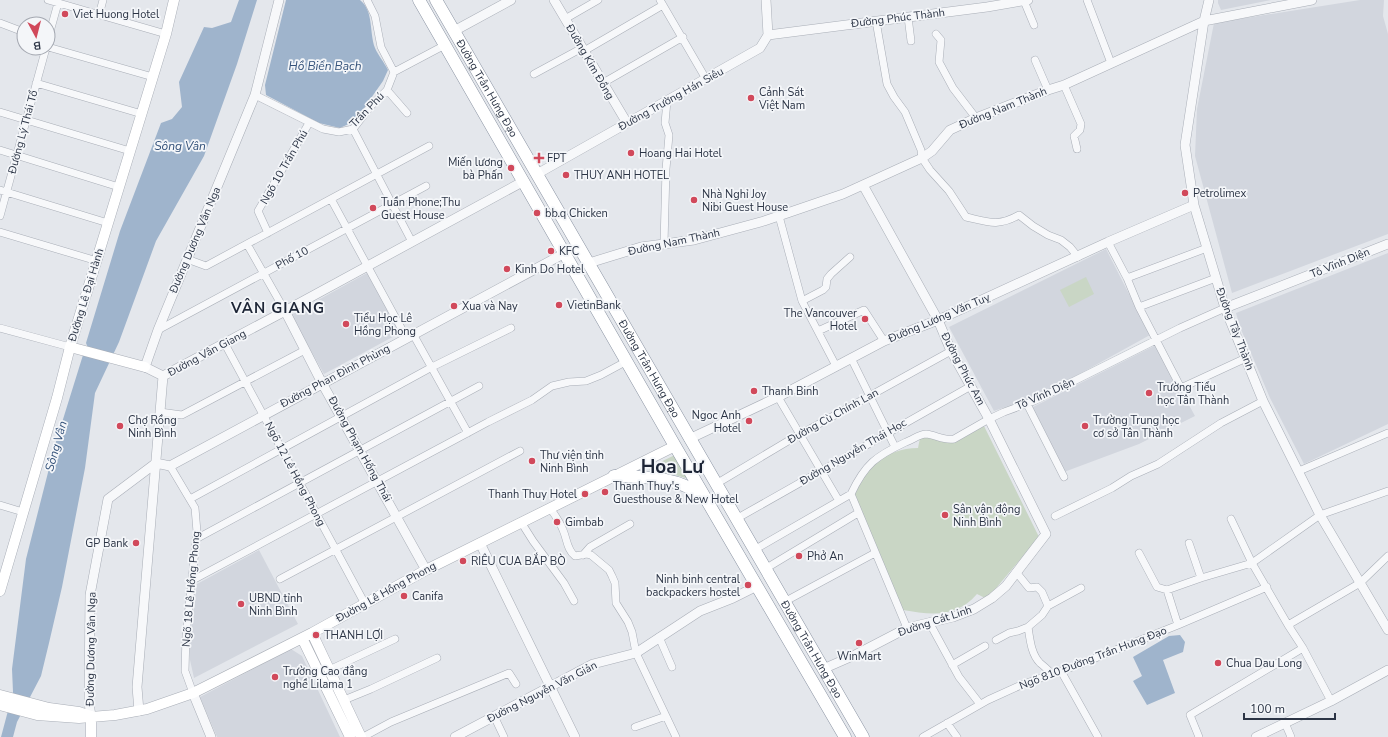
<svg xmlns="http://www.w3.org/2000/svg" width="1388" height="737" font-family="'Nunito Sans',sans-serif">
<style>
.built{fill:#d2d6de}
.green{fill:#c9d6c5}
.water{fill:#9fb4cc}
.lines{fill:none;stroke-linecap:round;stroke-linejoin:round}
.minor-casing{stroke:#a9aeb7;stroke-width:8}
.tertiary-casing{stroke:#a9aeb7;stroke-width:10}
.secondary-casing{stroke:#a9aeb7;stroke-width:11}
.trunk-casing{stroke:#8b94a3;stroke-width:13}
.minor{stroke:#f7f8fa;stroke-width:7}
.tertiary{stroke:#f7f8fa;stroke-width:9}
.secondary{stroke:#fff;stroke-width:10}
.trunk{stroke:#fff;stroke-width:12}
.poi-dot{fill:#d1495b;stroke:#f4f6f9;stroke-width:1.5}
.labels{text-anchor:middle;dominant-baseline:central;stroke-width:3.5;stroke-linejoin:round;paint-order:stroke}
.poi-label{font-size:11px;fill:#2b3445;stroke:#f4f6f9;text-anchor:start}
.street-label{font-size:11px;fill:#2b3445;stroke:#f4f6f9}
.water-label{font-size:12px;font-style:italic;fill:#34527a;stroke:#f4f6f9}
.district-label{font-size:15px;font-weight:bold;letter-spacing:1px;fill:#1d2536;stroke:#f4f6f9}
.town-label{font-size:19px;font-weight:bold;fill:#1d2536;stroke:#f4f6f9}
</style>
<rect width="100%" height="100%" fill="#e4e7ec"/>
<path class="built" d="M1218,0H1271L1221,10L1218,3Z
M1360,0H1384L1383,16L1388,34V234L1232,293L1195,156L1197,109L1214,23Z
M1106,249L1150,335L1045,393L994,411L949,327Z
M1388,253V424L1304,464L1270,398L1240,327L1236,313Z
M367,273L400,333L324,374L291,315Z
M1156,345L1195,416L1139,444L1064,472L1031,408Z
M259,550L298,624L194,678L190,660V637L197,584Z
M291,649L302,656L340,737H217L200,697Z"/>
<path class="green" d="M1086,277L1094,294L1069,307L1060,290Z
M984,426L1039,537L987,599L977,594C956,618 932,615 903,610L853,493C869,466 884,449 918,448L920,438L927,437L952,443Z
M675,455L689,479L675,475L650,471L649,469L650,467Z"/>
<path class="water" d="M239,0H257L237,64L204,156L156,241L119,342L95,393L85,468L62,587L49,643L41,676L17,722L13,737H1L13,692L12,669L26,559L55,445L83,355L88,348L86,343L120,231L161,123L172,119L182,107L179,82L204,27L212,28L231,22Z
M286,0H360C374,11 369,32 375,48C378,55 384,62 388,70L383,81L355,121L340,128L319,123L266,95L265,85Z
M1180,635L1185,642L1183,652L1163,660L1175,693L1147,705L1133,681L1142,676L1133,657L1169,636Z"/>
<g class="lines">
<g class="minor-casing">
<path id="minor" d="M48,0L166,34
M367,0L375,16L381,47L394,72
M660,0L706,79
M1087,0L1111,63
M1024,1L1034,25
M99,15L103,0
M908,17L911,41
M565,19L598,0
M876,21L887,84L894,97L905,112L921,150L922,158L930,170L949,191L966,217C988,222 998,227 1019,215L1033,226L1048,235L1061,240L1070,247L1078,257
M0,23L21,31
M936,34L941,40L939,62L953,88L976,118
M48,39L58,3
M48,47L153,77
M584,51L663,5
M1035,60L1048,90
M534,74L582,48
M36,83L142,114
M603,83L683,37
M1064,85L1081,124L1080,130L1074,136L1077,149
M387,90L407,113
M255,95L323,129L339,132L353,129L370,107L387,90L394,72L445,45
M0,112L130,151
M353,129L412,242
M0,150L119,187
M0,190L108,223
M331,199L406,337
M0,216L46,48
M779,216L802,301L836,366
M0,232L97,261
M268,233L258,211L309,123
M1108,242L1127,278L1139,307L1181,388L1246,358
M247,244L285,311
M664,244L666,169L669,135L665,123L667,101
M187,259L206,266L429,146
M1127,278L1207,248
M802,301L823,290L826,287L827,279L831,274L850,257
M1139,307L1216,278
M0,328L70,347
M158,330L426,186
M818,331L864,310L884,341
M413,334L468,433
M225,344L365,604
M851,358L895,447
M778,397L839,501
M1027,404L1064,477
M160,412L182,415L305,350
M170,466L195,508L197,532L186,635L185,671L193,693
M1299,471L1388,433
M716,484L788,441L951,351
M190,499L432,367L511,328
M0,505L23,512
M550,508C555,515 560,522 563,530C567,539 567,550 575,556L587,554L591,555L609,570L612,576L615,583L616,603L628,622L632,632L636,653L676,737
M1055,516L1112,488L1131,476L1158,464L1221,423L1263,401
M736,519L971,386
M1231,519L1252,563L1288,625L1303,648L1331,701
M521,522L533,541L564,583L574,601
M196,539L479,386
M1189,543L1201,578
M754,550L851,494
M1139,553L1157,587L1167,590L1178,625
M583,555L590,547L630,524
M765,569L858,513
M1016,572L1029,588L1037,587L1042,592L1048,606
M280,579L520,451
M191,581L488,422L532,400L552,386L569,382L586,381L601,375L627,361
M1167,590L1201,578L1252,563L1320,515L1388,491
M784,602L875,553
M929,622L959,677L980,704
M1288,625L1360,583L1388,556
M1028,627C1030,639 1031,654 1040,663C1044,666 1048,670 1052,674
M907,628L851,494C865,464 876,456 906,442C912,440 920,434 926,434C936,435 944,441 954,439L989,419L1004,412L1034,401L1180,328L1225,308
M659,637L672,667
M996,640L1009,633L1018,631L1028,627L1042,615L1048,606L1081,588
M952,665L985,646
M329,670L395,639
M1061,671L1098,737
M344,700L371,689L437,658
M494,716L504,737
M947,723L957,737
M1285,723L1291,737
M635,727L666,716
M363,737L391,722L509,673L516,684
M923,737L988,700L1021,685L1078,665L1178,625L1267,587
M1199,737L1190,715L1303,648"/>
</g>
<g class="tertiary-casing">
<path id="tertiary" d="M554,0L627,123
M1209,0L1204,21L1185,145L1194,205L1225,308L1263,401L1320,515L1388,630
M454,31L511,0
M768,35L987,7L1028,0
M537,174L760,48L768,35L766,0
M589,263L641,247L694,240L764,221L843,194L922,158L932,151L950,130L976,118L1048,90L1064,85L1204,21L1312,0
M1225,308L1388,244
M285,311L322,383L426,570
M163,376L145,367L158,330L255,95L279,0
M689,439L778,397L884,341L938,320L1108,242L1194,205
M480,543L575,737
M823,669L855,655L907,628L953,617L974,609L992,598L1006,586L1046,534L989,419L951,351L938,320L863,185
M193,693L211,737
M139,711L137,687L163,376L285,311L524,181
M91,716L89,703L90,595L108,499L156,463L170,466L565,253
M455,737L593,664L636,653L700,611L733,598L757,586
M1256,737L1331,701L1388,670"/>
</g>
<g class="secondary-casing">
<path id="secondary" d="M70,347L145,367
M0,591L57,398L70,347L166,34L174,0
M312,633L361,737
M302,638L350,737
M0,695L49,708L79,712L91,716
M0,705L37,715L79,718L115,715L147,709L193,693L312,633L426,570L675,446
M91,716V737"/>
</g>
<g class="trunk-casing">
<g id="trunk">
<path d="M419,0L675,446L845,737"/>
<path id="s1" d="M436,0C579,245 720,492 863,737"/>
<path d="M614,476C644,477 678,476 702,496"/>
</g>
</g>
<use href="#minor" class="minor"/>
<use href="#tertiary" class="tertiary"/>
<use href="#secondary" class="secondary"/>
<use href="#trunk" class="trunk"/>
</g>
<g class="poi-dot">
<circle cx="65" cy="14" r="4"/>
<circle cx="751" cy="98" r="4"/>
<circle cx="631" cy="153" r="4"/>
<path d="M537 152h4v4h4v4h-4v4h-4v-4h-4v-4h4z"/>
<circle cx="511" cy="168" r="4"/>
<circle cx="566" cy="175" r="4"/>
<circle cx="1185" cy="193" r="4"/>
<circle cx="694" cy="200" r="4"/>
<circle cx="373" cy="208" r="4"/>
<circle cx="537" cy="213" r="4"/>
<circle cx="551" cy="251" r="4"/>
<circle cx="507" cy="269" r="4"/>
<circle cx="559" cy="305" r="4"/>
<circle cx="454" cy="306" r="4"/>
<circle cx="865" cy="319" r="4"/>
<circle cx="346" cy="324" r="4"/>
<circle cx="754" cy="391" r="4"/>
<circle cx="1149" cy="393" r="4"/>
<circle cx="749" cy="421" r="4"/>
<circle cx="120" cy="426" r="4"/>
<circle cx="1085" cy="426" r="4"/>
<circle cx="532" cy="461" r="4"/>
<circle cx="605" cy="492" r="4"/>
<circle cx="585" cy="494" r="4"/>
<circle cx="945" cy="515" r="4"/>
<circle cx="557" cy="522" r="4"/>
<circle cx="136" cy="543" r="4"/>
<circle cx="799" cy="556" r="4"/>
<circle cx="463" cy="561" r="4"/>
<circle cx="748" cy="585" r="4"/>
<circle cx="404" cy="596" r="4"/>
<circle cx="241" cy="604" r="4"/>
<circle cx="316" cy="635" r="4"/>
<circle cx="859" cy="643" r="4"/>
<circle cx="1218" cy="663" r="4"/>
<circle cx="275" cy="677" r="4"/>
</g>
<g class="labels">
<g class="poi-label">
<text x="73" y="14">Viet Huong Hotel</text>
<text x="759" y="92">Cảnh Sát<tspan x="759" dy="13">Việt Nam</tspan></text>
<text x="639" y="153">Hoang Hai Hotel</text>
<text x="547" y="158">FPT</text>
<text x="503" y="162" text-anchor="end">Miến lương<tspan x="503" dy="13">bà Phấn</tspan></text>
<text x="574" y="175">THUY ANH HOTEL</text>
<text x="1193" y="193">Petrolimex</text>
<text x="702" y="194">Nhà Nghỉ Joy<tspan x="702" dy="13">Nibi Guest House</tspan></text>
<text x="381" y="202">Tuần Phone;Thu<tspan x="381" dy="13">Guest House</tspan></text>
<text x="545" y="213">bb.q Chicken</text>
<text x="559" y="251">KFC</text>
<text x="515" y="269">Kinh Do Hotel</text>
<text x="567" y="305">VietinBank</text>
<text x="462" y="306">Xua và Nay</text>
<text x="857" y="313" text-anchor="end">The Vancouver<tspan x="857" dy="13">Hotel</tspan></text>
<text x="354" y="318">Tiểu Học Lê<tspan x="354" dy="13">Hồng Phong</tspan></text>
<text x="1157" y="387">Trường Tiểu<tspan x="1157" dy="13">học Tân Thành</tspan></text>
<text x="762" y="391">Thanh Binh</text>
<text x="741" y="415" text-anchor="end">Ngoc Anh<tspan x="741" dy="13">Hotel</tspan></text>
<text x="128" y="420">Chợ Rồng<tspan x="128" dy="13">Ninh Bình</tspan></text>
<text x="1093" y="420">Trường Trung học<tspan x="1093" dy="13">cơ sở Tân Thành</tspan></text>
<text x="540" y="455">Thư viện tỉnh<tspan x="540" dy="13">Ninh Bình</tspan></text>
<text x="613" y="486">Thanh Thuy's<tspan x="613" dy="13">Guesthouse &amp; New Hotel</tspan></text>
<text x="577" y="494" text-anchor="end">Thanh Thuy Hotel</text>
<text x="953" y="509">Sân vận động<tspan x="953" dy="13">Ninh Bình</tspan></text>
<text x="565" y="522">Gimbab</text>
<text x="128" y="543" text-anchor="end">GP Bank</text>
<text x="807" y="556">Phở An</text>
<text x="471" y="561">RIÊU CUA BẮP BÒ</text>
<text x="740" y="579" text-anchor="end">Ninh binh central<tspan x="740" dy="13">backpackers hostel</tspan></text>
<text x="412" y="596">Canifa</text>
<text x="249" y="598">UBND tỉnh<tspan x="249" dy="13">Ninh Bình</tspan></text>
<text x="324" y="635">THANH LỢI</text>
<text x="859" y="656" text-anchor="middle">WinMart</text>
<text x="1226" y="663">Chua Dau Long</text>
<text x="283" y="671">Trường Cao đẳng<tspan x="283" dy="13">nghề Lilama 1</tspan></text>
</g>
<g class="street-label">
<text transform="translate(898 18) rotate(-7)">Đường Phúc Thành</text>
<text transform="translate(590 62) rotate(60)">Đường Kim Đồng</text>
<text stroke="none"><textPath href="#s1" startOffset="102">Đường Trân Hưng Đạo</textPath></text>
<text transform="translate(671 99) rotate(-29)">Đường Trường Hán Siêu</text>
<text transform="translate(1003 108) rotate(-22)">Đường Nam Thành</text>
<text transform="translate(367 110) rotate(-46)">Trần Phú</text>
<text transform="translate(23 132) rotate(-75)">Đường Lý Thái Tổ</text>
<text transform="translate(284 167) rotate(-60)">Ngõ 10 Trần Phú</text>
<text transform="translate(195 240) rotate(-67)">Đường Dương Vân Nga</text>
<text transform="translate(674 242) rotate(-12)">Đường Nam Thành</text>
<text transform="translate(292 258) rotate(-28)">Phố 10</text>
<text transform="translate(1340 263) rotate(-22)">Tô Vĩnh Diện</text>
<text transform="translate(86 295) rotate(-73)">Đường Lê Đại Hành</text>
<text transform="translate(939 318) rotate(-23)">Đường Lương Văn Tuỵ</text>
<text transform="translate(1235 329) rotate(69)">Đường Tây Thành</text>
<text transform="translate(207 353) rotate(-28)">Đường Vân Giang</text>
<text stroke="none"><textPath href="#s1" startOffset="426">Đường Trân Hưng Đạo</textPath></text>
<text transform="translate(963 369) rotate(62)">Đường Phúc Am</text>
<text transform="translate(335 376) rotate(-28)">Đường Phan Đình Phùng</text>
<text transform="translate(1045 394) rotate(-24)">Tô Vĩnh Diện</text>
<text transform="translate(833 416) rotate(-29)">Đường Cù Chính Lan</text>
<text transform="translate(360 449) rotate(61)">Đường Phạm Hống Thái</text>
<text transform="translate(853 452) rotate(-30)">Đường Nguyễn Thái Học</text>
<text transform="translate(295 474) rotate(62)">Ngõ 12 Lê Hồng Phong</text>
<text transform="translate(191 589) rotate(-85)">Ngõ 18 Lê Hồng Phong</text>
<text transform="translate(386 592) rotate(-29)">Đuờng Lê Hồng Phong</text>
<text transform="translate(935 621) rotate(-18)">Đường Cát Linh</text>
<text transform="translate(91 649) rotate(-89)">Đường Dương Vân Nga</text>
<text stroke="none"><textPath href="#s1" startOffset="750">Đường Trân Hưng Đạo</textPath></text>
<text transform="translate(1093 658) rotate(-21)">Ngõ 810 Đường Trần Hưng Đạo</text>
<text transform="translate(542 692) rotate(-27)">Đường Nguyễn Văn Giản</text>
</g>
<g class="water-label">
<text x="325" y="66">Hồ Biển Bạch</text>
<text x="180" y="146">Sông Vân</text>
<text transform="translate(56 446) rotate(-74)">Sông Vân</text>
</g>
<g class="district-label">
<text x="278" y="308">VÂN GIANG</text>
</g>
<g class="town-label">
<text x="672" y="467">Hoa Lư</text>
</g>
</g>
<g transform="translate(36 36) rotate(173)"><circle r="19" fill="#f4f6f9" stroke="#a4a8b1"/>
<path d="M0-3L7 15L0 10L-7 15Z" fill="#d1495b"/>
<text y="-6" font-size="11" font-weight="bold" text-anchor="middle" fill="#2b3445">B</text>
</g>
<path d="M1244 713v6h91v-6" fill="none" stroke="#2b3445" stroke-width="2"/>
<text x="1250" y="713" font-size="12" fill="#2b3445" stroke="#f4f6f9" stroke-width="3" paint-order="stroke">100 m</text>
</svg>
